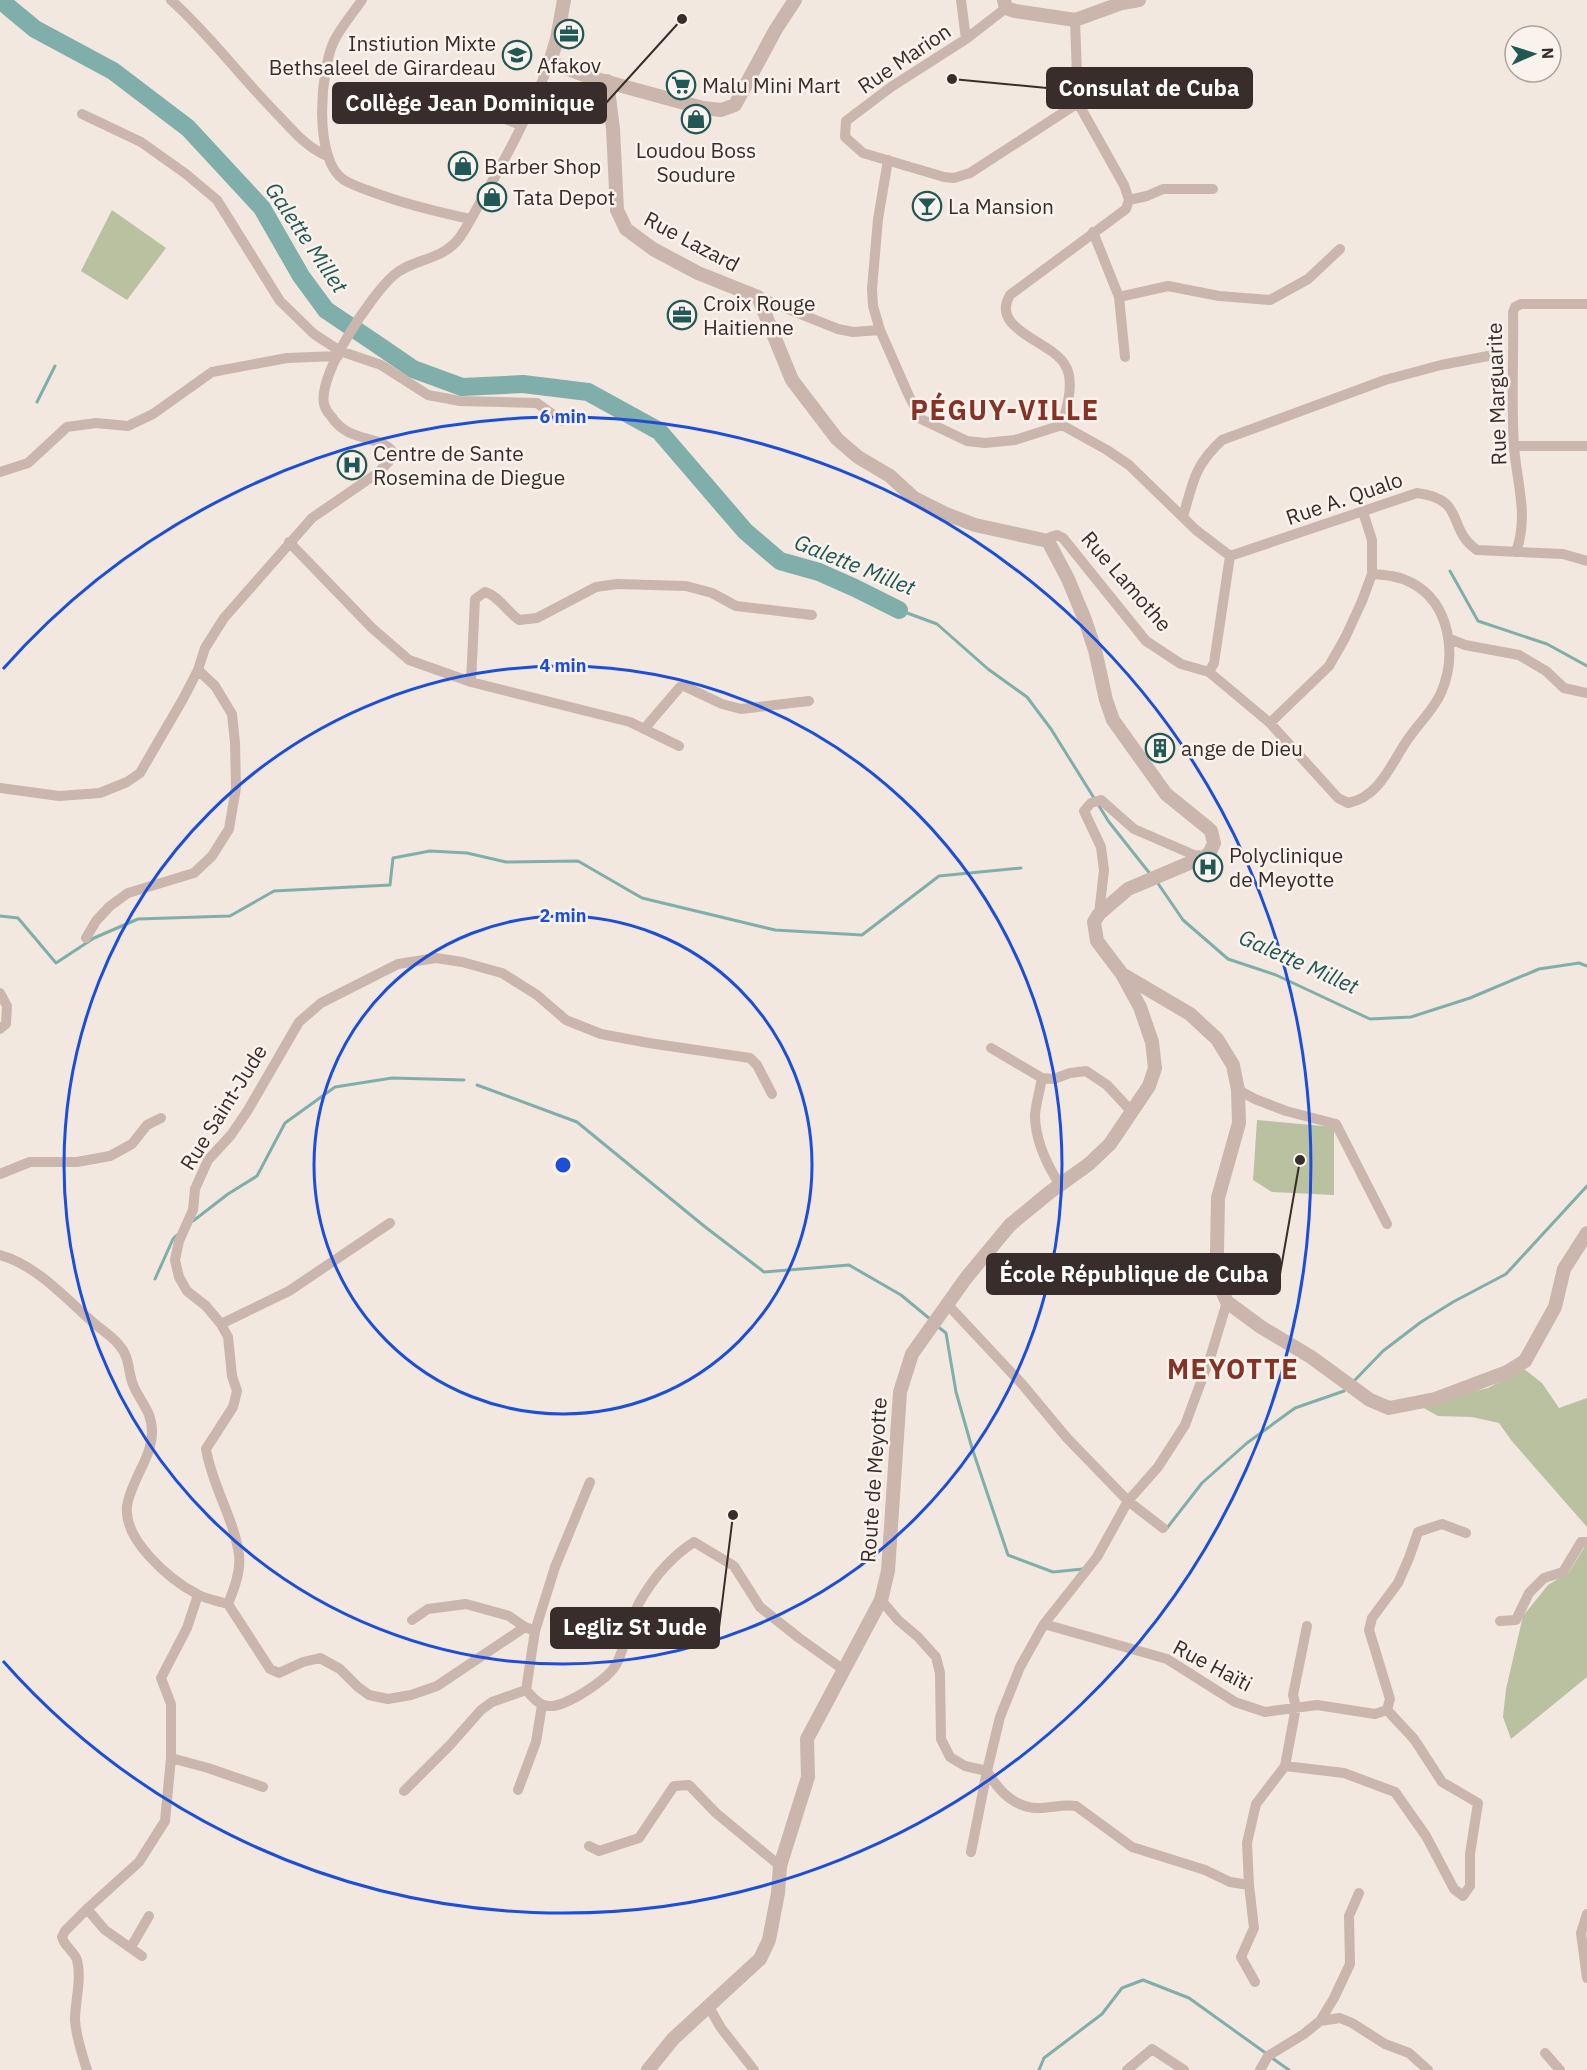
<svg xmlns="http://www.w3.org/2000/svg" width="1587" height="2070" font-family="'IBM Plex Sans',sans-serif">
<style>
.green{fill:#b9c1a0}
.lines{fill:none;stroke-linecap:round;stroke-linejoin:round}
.stream{stroke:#80aeab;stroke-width:3}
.river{stroke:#80aeab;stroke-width:18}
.minor{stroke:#cab6ac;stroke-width:10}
.tertiary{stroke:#cab6ac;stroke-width:14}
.ring{fill:none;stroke:#1d4ed8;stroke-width:3}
.labels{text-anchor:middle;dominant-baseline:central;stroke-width:5;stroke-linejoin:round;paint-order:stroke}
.poi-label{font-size:21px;fill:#382d2a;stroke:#faf2ec;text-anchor:start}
.street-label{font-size:21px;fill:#382d2a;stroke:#faf2ec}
.water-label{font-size:22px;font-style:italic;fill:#215856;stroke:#faf2ec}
.district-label{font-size:27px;font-weight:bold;letter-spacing:1.5px;fill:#843427;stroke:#faf2ec}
.centre{fill:#1d4ed8;stroke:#faf2ec;stroke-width:3}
.ring-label{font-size:18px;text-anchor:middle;font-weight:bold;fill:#1d4ed8;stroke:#faf2ec;stroke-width:5;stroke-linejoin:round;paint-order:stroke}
.leader{fill:none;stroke:#382d2a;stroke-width:2}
.callout-dot{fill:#382d2a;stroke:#faf2ec;stroke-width:2}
.callout{fill:#382d2a;stroke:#382d2a;stroke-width:2}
.callout-label{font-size:22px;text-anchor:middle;font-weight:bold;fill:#fff}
</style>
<rect width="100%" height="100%" fill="#f2e8e0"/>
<path class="green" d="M112,210L166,248L127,300L81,271Z
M1257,1120L1334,1127V1195L1272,1192L1253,1180Z
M1524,1369L1542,1383L1559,1408L1587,1398V1527L1511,1440L1499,1423L1472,1417L1438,1416L1420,1406L1457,1395L1488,1388Z
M1587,1543V1677L1511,1739L1503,1717L1506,1689L1523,1616L1548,1585L1569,1572Z"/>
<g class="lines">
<path class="stream" d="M37,402L55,366
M1450,571L1478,621L1547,644L1587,666
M899,610L937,624L988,669L1027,697L1051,729L1109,822L1151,875
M1157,882L1183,920L1228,959L1276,975L1370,1019L1411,1017L1470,998L1539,969L1579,963L1587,966
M0,916L18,918L56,963L94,938L138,919L230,916L274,891L390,885L393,858L430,851L467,853L506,862L578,861L642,898L775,930L862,935L939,876L1021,868
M477,1085L577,1122L704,1226L764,1272L849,1265L901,1295L930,1319
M193,1221L228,1194L257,1176L285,1123L335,1087L392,1078L464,1080
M155,1279L173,1239L177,1235
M937,1326L946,1333L956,1392L972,1448L1008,1555L1053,1572L1083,1569
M1354,1381L1383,1351L1421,1322L1453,1302L1506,1274L1587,1186
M1167,1528L1202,1483L1247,1443L1295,1408L1344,1391
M1272,2058L1289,2070
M1039,2070L1044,2058L1102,2014L1122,1988L1143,1980L1189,1998L1267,2054"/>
<path class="river" d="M0,0L35,29L113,71L188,128L262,208L301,276L326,310L381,347L413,369L462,387L523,384L588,392L659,431L745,531L780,561L819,572L855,588L899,610"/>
<path class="minor" d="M171,0C211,36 243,80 281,118C295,133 308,148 327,156
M362,0C353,13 341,27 334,41C320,71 313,160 344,180C354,186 367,190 378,194C408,205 438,212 470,219
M961,0L966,39
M1006,8L966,39L891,87L846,121L845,137L863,153L944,177L954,178L970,173L1078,103
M1075,20L1078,103L1124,185L1129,200L1126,209L1010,295C989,330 1052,341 1065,365C1075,380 1067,408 1062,425L1107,450L1129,465L1196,530L1230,556
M468,105L521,125
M82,114L141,142L186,174L217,200L280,301L314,334L340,351L381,365L428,395L460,401L537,403L562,421
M888,160L878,219L872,289L873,306L880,330L909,396L921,419L967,441L985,443L1015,440L1062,425
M1129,200L1147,196L1163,189H1213
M1093,232L1119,297L1125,357
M758,297L838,329L853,332L880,330
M1119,297L1168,286L1219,296L1270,300L1308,279L1340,249
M1514,446H1587
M0,472L28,463L67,427L96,423L128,426L153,414L212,372L287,358L338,356
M1183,517C1193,482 1194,466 1222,440L1385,380L1441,365L1488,356
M1048,541L1050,537L1057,535L1063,538L1146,641L1181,664L1209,672L1270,723L1338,798L1348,803C1379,797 1390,766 1406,742C1417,725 1433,711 1441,693C1457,656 1451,604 1412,583C1399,576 1386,575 1372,574
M289,542L372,628L409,660L471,682L630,722L679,746
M1516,552C1529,516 1517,484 1514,447C1511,402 1514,356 1513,312L1515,307L1521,304H1587
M1230,556L1417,493C1467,499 1446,529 1477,550L1563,554L1587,561
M1450,639L1465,645L1519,655L1546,671L1564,688L1587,693
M1209,672L1214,663L1230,556
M471,682L475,599L485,592C497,595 508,612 519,620L537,618L596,587L617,584L686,586L712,593L736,606L812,615
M1270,723L1329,666L1345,638L1362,601L1372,574V540L1363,512
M644,729L680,687L684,686L722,704L741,709L809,701
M0,788L59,796L100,793L127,782L140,773L183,699L198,670L205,648L224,618L312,518L379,472L390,460L392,451C378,434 349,444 331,416C328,413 325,408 324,404C318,374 371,295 394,275C413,258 443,261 460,237C468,226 474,213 481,201C507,157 531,110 550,62
M1099,914L1104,870L1101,847L1084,811L1091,803L1101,800L1134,829L1194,855L1206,856
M86,938L96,921L110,906L128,893L194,873L212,856L229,829L236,788L235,743L232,714L215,686L198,670
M0,993L7,1006L6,1024L0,1029
M991,1048L1042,1078L1054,1079L1070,1073L1086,1071L1107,1085L1132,1112
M1042,1078C1040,1090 1036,1103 1035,1115C1035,1140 1047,1165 1060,1185
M1238,1090L1255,1099L1286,1111L1336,1124L1387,1224
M772,1094L757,1065L750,1058L649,1043L601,1034L566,1020L537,995L502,973L462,962L436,958L398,964L321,1003L299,1022L248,1110L231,1135L208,1160L195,1189L193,1210L179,1241L175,1260L179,1277L187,1291L206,1306L221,1324L228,1337L232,1376L237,1391L233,1407L206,1449C212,1486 234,1518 239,1555C241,1571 234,1589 228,1604L270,1669L279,1673L303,1662L320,1658L340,1669L358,1687L369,1695L388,1699L411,1695L437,1686L525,1627L535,1631L526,1690C532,1696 538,1705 548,1706C565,1708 609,1679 617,1663C626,1644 629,1622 639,1603C653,1578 671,1557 694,1542L734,1566L760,1607L799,1638L844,1670
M0,1174L30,1162H77L110,1156L132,1144L147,1125L161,1118
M0,1255C37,1265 67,1300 95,1324C103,1331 113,1337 119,1345C131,1358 127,1372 134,1387C142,1404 152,1412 152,1432C152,1458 131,1480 127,1506C123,1540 170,1580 197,1594C206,1599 218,1601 228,1604
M948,1305L1022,1384L1067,1438L1128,1501L1158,1467L1185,1425L1211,1355L1227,1302
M221,1324L289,1291L390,1223
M198,1595L187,1628L161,1678L171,1704V1758L208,1768L263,1787
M881,1600L898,1620L918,1637L936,1657L940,1673L941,1739L950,1757L965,1766L987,1771C998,1790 1014,1808 1038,1808C1051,1808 1063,1804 1076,1806L1132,1847L1205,1870L1230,1882L1249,1885
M412,1620L428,1609L466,1604L509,1616L525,1627
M1500,1621L1516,1620L1529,1593L1544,1578L1563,1572L1581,1542H1587
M1044,1624L1167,1659L1235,1702L1265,1712L1317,1705L1375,1714L1387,1710L1390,1699L1369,1630L1372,1618L1398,1583L1409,1558L1418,1532L1442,1524L1466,1533
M535,1631L555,1567L590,1482
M1285,1766L1344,1773L1395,1792L1426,1836L1454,1889L1463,1896L1470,1886V1854L1478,1803L1442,1782L1414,1739L1387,1710
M518,1790L536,1742L542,1705
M404,1791L450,1745L481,1710L492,1702L526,1690
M589,1846L599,1851L639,1838L674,1786L689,1785L716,1813L780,1866
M971,1852L987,1771L1000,1717L1020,1667L1044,1624L1097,1557L1128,1501L1163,1528
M87,1909L105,1930L142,1956
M1587,1914L1581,1933L1587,1978
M131,1947L149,1916
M1255,1982L1241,1957L1254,1928L1249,1885L1247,1843L1256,1804L1285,1766L1296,1707L1293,1695L1307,1626
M709,2007L721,2028L754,2070
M1320,2021L1334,1998L1350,1964L1349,1916L1359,1893
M1545,2053L1560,2070
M87,2070C82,2054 76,2037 75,2020C75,2001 82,1979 77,1960C74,1951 64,1946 62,1937L65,1931L87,1909L139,1862L165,1821L171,1758
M1127,2070L1152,2049L1184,2070
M1260,2070L1268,2056L1304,2034L1320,2021L1340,2018L1352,2023L1385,2044L1409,2053L1428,2070"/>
<path class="tertiary" d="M564,0L557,39L550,62L589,77L703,108L721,110L735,105L776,29L795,0
M1004,0L1006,8L1015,11L1075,20L1122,3L1139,0
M607,81L613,129L617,210L626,229L653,249L698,273L758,297L792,380L837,439L858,457L890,476L914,498L946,514L975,525L1048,541L1068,579L1085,620L1095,650L1106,700L1113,720L1166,794L1208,828L1211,831L1214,843L1210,852L1206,856L1128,889L1099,914L1094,922L1097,941L1122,974L1140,1007L1152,1042L1155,1068L1149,1086L1110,1144L1089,1164L1050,1192L1010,1225L966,1278L912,1354L900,1392L888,1571L881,1600L807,1739L808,1777L780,1866L778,1893L769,1940L760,1959L673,2039L648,2070
M1122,974L1190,1014L1217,1039L1233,1065L1238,1090L1239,1123L1218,1198L1217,1251L1218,1282L1227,1302L1261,1327L1311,1357L1370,1400L1389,1408L1435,1399L1507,1372L1525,1361L1555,1307L1564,1269L1587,1233"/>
</g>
<g class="ring">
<circle cx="563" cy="1165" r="249"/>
<circle cx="563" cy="1165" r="499"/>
<path d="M3 669A748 748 0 1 1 3 1661"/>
</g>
<defs>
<g id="office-ring" transform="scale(1.5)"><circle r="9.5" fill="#faf2ec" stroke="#215856" stroke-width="1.5"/><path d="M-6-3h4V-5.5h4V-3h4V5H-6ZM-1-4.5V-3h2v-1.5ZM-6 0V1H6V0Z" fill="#215856"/></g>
<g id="university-ring" transform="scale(1.5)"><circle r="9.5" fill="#faf2ec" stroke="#215856" stroke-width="1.5"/><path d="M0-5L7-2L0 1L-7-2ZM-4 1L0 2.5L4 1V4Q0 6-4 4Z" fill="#215856"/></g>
<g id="supermarket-ring" transform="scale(1.5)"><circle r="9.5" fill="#faf2ec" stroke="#215856" stroke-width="1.5"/><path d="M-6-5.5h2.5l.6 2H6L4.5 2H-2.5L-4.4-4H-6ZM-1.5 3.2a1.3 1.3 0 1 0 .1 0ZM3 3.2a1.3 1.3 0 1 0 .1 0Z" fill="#215856"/></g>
<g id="shop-ring" transform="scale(1.5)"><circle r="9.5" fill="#faf2ec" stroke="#215856" stroke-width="1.5"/><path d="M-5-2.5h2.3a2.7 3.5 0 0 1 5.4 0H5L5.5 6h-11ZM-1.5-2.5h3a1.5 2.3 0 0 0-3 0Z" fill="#215856"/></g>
<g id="bar-ring" transform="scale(1.5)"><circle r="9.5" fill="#faf2ec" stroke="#215856" stroke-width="1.5"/><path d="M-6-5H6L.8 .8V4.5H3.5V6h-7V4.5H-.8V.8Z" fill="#215856"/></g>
<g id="hospital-ring" transform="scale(1.5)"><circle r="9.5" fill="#faf2ec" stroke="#215856" stroke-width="1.5"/><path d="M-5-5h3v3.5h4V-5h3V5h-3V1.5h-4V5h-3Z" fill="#215856"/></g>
<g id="building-ring" transform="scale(1.5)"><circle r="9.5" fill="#faf2ec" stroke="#215856" stroke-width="1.5"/><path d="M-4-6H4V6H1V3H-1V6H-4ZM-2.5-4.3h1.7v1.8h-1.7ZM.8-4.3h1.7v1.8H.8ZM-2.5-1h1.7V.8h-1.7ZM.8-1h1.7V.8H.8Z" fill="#215856"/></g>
</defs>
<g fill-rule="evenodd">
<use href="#office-ring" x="569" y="34"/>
<use href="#university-ring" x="517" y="55"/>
<use href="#supermarket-ring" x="681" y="85"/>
<use href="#shop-ring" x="696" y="119"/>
<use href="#shop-ring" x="463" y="166"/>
<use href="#shop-ring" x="492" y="197"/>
<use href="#bar-ring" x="927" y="206"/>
<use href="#office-ring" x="682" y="315"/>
<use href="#hospital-ring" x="352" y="465"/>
<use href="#building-ring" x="1160" y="748"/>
<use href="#hospital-ring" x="1208" y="867"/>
</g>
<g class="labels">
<g class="poi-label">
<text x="496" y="43" text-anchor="end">Instiution Mixte<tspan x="496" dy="24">Bethsaleel de Girardeau</tspan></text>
<text x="569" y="65" text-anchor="middle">Afakov</text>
<text x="702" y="85">Malu Mini Mart</text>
<text x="696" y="150" text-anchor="middle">Loudou Boss<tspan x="696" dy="24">Soudure</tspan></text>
<text x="484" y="166">Barber Shop</text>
<text x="513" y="197">Tata Depot</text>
<text x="948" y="206">La Mansion</text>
<text x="703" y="303">Croix Rouge<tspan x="703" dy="24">Haitienne</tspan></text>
<text x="373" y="453">Centre de Sante<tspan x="373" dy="24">Rosemina de Diegue</tspan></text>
<text x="1181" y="748">ange de Dieu</text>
<text x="1229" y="855">Polyclinique<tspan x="1229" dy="24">de Meyotte</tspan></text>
</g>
<g class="street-label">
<text transform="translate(904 58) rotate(-34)">Rue Marion</text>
<text transform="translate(692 241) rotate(28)">Rue Lazard</text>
<text transform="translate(1496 394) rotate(-92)">Rue Marguarite</text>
<text transform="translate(1344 498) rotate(-19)">Rue A. Qualo</text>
<text transform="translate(1127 581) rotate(49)">Rue Lamothe</text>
<text transform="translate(223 1107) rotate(-58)">Rue Saint-Jude</text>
<text transform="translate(873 1480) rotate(-86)">Route de Meyotte</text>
<text transform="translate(1213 1665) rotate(28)">Rue Haïti</text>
</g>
<g class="water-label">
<text transform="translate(307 237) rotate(56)">Galette Millet</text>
<text transform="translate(855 564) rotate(22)">Galette Millet</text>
<text transform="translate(1299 961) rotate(24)">Galette Millet</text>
</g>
<g class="district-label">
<text x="1005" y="409">PÉGUY-VILLE</text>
<text x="1233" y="1368">MEYOTTE</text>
</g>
</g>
<circle cx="563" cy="1165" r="9" class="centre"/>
<g class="ring-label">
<text x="563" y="423">6 min</text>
<text x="563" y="672">4 min</text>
<text x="563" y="922">2 min</text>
</g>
<path class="leader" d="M952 79L1047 88M682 19L606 103M1300 1160L1280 1274M733 1515L719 1628"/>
<g class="callout-dot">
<circle cx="952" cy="79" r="6"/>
<circle cx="682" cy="19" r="6"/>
<circle cx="1300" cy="1160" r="6"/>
<circle cx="733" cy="1515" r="6"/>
</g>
<g class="callout">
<rect x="1047" y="68" width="205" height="40" rx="6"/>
<rect x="333" y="83" width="273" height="40" rx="6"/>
<rect x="987" y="1254" width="293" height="40" rx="6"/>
<rect x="551" y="1608" width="168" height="40" rx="6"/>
</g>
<g class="callout-label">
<text x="1149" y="96">Consulat de Cuba</text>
<text x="470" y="111">Collège Jean Dominique</text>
<text x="1134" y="1282">École République de Cuba</text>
<text x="635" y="1635">Legliz St Jude</text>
</g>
<g transform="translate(1533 54) rotate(87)"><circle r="28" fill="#faf2ec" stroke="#aca39e" stroke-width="1.5"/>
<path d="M0-4.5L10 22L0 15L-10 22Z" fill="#215856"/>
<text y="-9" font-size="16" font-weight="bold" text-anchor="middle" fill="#382d2a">N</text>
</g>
</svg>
